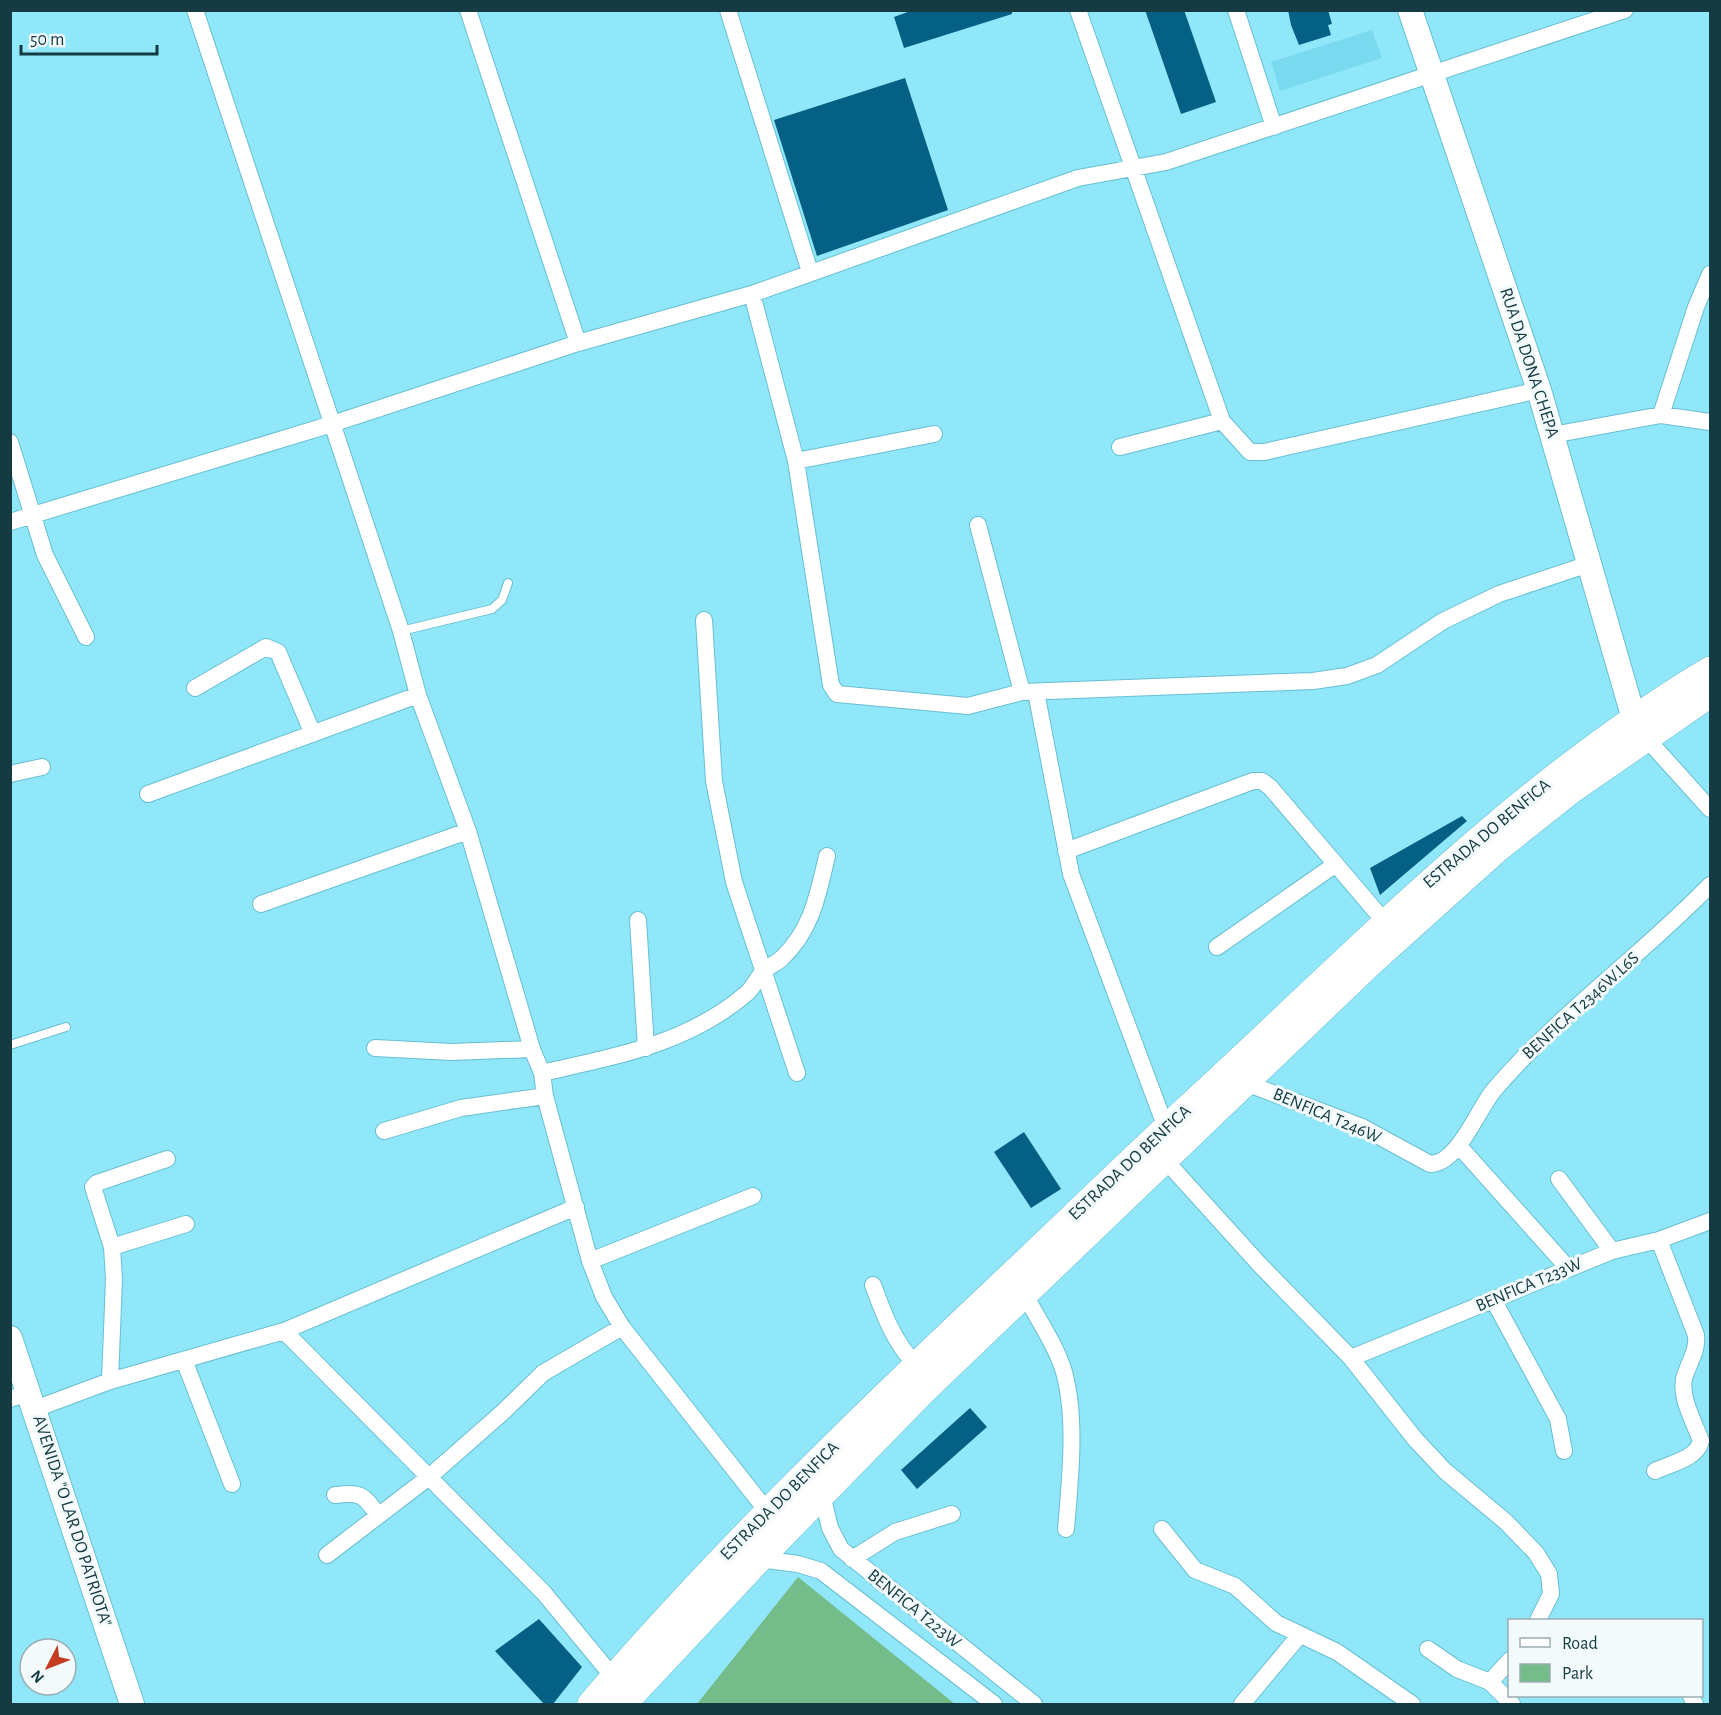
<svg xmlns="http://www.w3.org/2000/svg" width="1721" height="1715" font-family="'Alegreya Sans',sans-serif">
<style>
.built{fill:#79d9ee}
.green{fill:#75bc8b}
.building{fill:#046185}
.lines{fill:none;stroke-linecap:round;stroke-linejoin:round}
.service-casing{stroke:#68bfd1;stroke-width:10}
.minor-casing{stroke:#68bfd1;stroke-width:18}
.secondary-casing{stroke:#68bfd1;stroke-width:26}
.trunk-casing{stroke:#68bfd1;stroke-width:28}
.service{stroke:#fff;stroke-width:8}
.minor{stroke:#fff;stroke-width:16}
.secondary{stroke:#fff;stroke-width:24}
.trunk{stroke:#fff;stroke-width:27}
.labels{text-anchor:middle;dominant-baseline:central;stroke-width:6;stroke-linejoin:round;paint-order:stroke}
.street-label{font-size:18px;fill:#153a41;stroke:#f2fafc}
</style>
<rect width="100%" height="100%" fill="#90e7fa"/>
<path class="built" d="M1372,30L1382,58L1280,91L1271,62Z"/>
<path class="green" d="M798,1577L955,1704H697Z"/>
<path class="building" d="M913,10H1012V14L904,48L894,17Z
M1145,10H1184L1216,102L1181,114Z
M1288,10H1328L1332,24L1328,25L1331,35L1299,45L1291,25Z
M905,78L948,210L817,256L774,120Z
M1462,816L1467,821L1380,895L1370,868Z
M1024,1132L1061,1189L1031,1208L994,1152Z
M970,1408L987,1427L917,1489L901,1470Z
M539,1619L582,1667L553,1704H544L495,1651Z"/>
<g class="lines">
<g class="service-casing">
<path id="service" d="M401,631L492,609L502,600L508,583
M10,1045L66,1027"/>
</g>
<g class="minor-casing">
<path id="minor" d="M195,10L401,631L418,695L468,831L532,1049L542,1073L545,1096L590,1261L604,1297L622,1327L767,1511
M468,10L578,343
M728,10L810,272
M1078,10L1222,421L1250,452H1264L1539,390
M1236,10L1274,127
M752,294L796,461L831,685L837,694L968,706L1022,692L1313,681L1347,676L1377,665L1443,621L1499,594L1589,564
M1661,415L1696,307L1710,274
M1552,435L1661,415L1710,422
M10,442L45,555L86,637
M1120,447L1222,421
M796,461L934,434
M10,522L332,424L578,343L752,294L1078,178L1166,162L1625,10
M978,525L1022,692
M704,620L714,781L734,882L797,1073
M195,688L266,647L278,652L313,734
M1036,692L1071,874L1166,1128
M1646,738L1710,809
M10,774L42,767
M148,794L418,695
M1066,851L1253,781H1262L1270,787L1384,921
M261,904L468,831
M638,920L646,1048
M1217,947L1336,864
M375,1048L451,1052L532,1049
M542,1073C616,1056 688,1044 747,993C754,987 757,977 764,971C769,966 777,963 782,958C812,930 818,894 827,856
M1246,1083L1362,1127L1430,1164C1458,1164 1478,1109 1494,1090C1559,1014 1641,956 1710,885
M384,1131L461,1108L545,1096
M1459,1146L1568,1268
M1165,1160L1260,1265L1351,1358L1415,1439L1445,1471L1506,1522L1536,1553L1549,1574L1551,1594L1538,1620
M1559,1179L1612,1251
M112,1247L186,1224
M590,1261L753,1196
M873,1285C884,1315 894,1342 916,1365
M1024,1293C1037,1318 1056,1345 1064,1372C1077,1419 1070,1480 1066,1529
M1494,1301L1558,1419L1564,1451
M284,1331L544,1593L614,1678
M1351,1358L1612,1251L1659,1240L1710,1221
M184,1360L232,1484
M110,1381L114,1279L112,1247L93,1187L97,1183L167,1159
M10,1399L28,1393
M35,1409L110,1381L284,1331L576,1207
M1655,1471C1669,1464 1697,1459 1701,1441C1695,1424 1680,1398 1684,1379C1688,1363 1698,1352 1696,1335L1659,1240
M822,1494L830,1528L841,1549L1034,1704
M335,1495C361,1492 363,1494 378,1515
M1162,1529L1195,1570L1235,1586L1276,1623L1337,1652L1412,1704
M327,1555L429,1477L503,1412L543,1373L622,1327
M759,1559L798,1564L821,1571L994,1704
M852,1559L895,1532L952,1514
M1428,1649L1457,1669L1490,1682L1512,1704
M1490,1682L1510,1660
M1691,1696L1695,1704
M1242,1704L1299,1636"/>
</g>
<g class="secondary-casing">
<path id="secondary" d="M1410,10L1539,390L1634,719
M10,1338L132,1704"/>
</g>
<g class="trunk-casing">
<path id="trunk" d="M591,1704C718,1556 857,1421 999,1287C1062,1228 1124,1167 1188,1108C1356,954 1514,787 1710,670
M623,1704L759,1559L922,1392L1368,965L1497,849L1570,791L1710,694"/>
</g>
<use href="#service" class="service"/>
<use href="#minor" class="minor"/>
<use href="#secondary" class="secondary"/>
<use href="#trunk" class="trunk"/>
</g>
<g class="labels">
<g class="street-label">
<text transform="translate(1529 363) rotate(72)">RUA DA DONA CHEPA</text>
<text transform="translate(1487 834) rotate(-40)">ESTRADA DO BENFICA</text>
<text transform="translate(1581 1006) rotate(-42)">BENFICA T2346W.L6S</text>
<text transform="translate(1327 1116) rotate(23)">BENFICA T246W</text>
<text transform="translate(1130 1163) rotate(-43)">ESTRADA DO BENFICA</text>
<text transform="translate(1529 1285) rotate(-23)">BENFICA T233W</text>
<text transform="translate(780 1501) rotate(-45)">ESTRADA DO BENFICA</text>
<text transform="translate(72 1521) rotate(72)">AVENIDA "O LAR DO PATRIOTA"</text>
<text transform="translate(914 1609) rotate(39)">BENFICA T223W</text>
</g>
</g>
<rect width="1721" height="1715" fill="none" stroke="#153a41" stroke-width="24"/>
<rect x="1508" y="1619" width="195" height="78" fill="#f2fafc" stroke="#9aadb1" stroke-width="1.5"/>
<rect x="1520" y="1638" width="30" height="9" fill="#ffffff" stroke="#9aadb1" stroke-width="1.5"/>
<text x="1562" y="1649" font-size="18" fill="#153a41">Road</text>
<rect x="1520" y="1664" width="30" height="18" fill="#75bc8b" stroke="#9aadb1" stroke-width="1.5"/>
<text x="1562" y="1679" font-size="18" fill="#153a41">Park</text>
<g transform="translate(48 1667) rotate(228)"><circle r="28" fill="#f2fafc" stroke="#9aadb1" stroke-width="1.5"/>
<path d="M0-4.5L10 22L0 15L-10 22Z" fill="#c53b1f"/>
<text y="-9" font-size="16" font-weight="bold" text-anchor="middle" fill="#153a41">N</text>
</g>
<path d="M21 45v9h136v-9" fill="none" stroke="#153a41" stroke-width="3"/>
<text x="30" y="45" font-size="18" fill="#153a41" stroke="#f2fafc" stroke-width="4.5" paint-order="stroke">50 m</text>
</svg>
